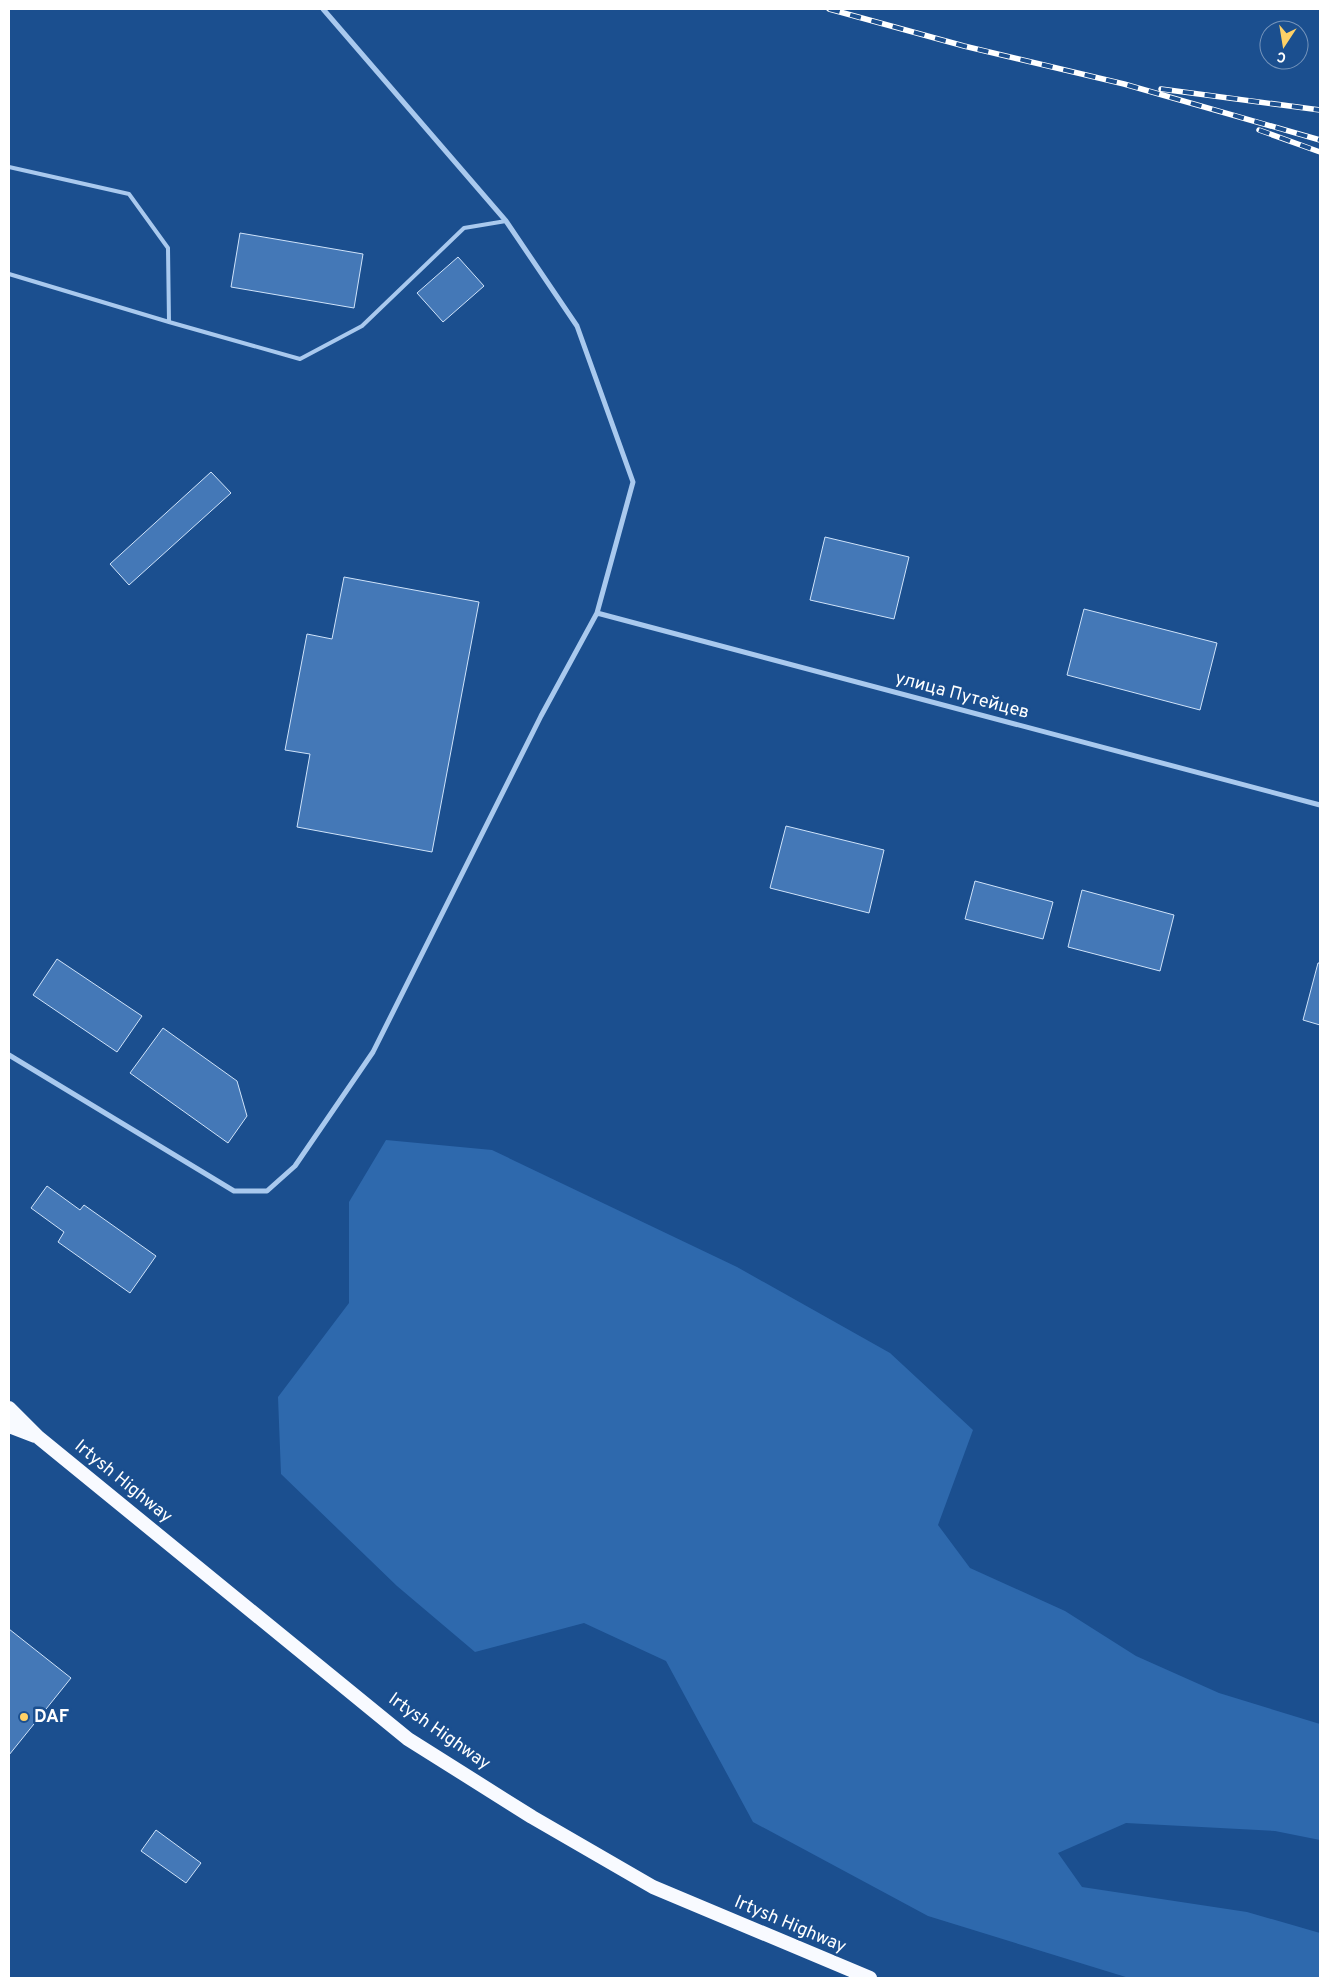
<svg xmlns="http://www.w3.org/2000/svg" width="1329" height="1987" font-family="Overpass,sans-serif">
<style>
.green{fill:#2e69ad}
.building{fill:#4478b7;stroke:#cfe3fa}
.lines{fill:none;stroke-linecap:round;stroke-linejoin:round}
.service{stroke:#a9c9ee;stroke-width:4}
.minor{stroke:#a9c9ee;stroke-width:5}
.trunk{stroke:#f8faff;stroke-width:14}
.rail-casing{stroke:#fff;stroke-width:5.5}
.rail{stroke:#1b4f8f;stroke-width:4;stroke-dasharray:11;stroke-linecap:butt}
.poi-dot{fill:#ffd166;stroke:#1b4f8f;stroke-width:2}
.labels{text-anchor:middle;dominant-baseline:central;stroke-width:5;stroke-linejoin:round;paint-order:stroke}
.street-label{font-size:18px;fill:#fff;stroke:#1b4f8f}
.poi-label{font-size:18px;font-weight:bold;fill:#fff;stroke:#1b4f8f;text-anchor:start}
</style>
<rect width="100%" height="100%" fill="#1b4f8f"/>
<path class="green" d="M386,1140L492,1150L737,1267L890,1353L973,1430L938,1525L970,1568L1065,1611L1136,1656L1219,1693L1320,1724V1840L1275,1831L1126,1823L1058,1853L1082,1887L1247,1912L1320,1933V1978H1129L928,1916L753,1822L666,1661L584,1623L475,1652L397,1586L281,1474L278,1397L349,1303V1202Z"/>
<path class="building" d="M240,233L363,254L354,308L231,287Z
M458,257L484,286L443,322L417,293Z
M211,472L231,493L129,585L110,564Z
M825,537L909,557L894,619L810,600Z
M344,577L479,602L432,852L297,827L310,754L285,750L307,634L332,639Z
M1084,609L1217,643L1200,710L1067,675Z
M786,826L884,850L869,913L770,888Z
M975,881L1053,902L1043,939L965,919Z
M1082,890L1174,915L1160,971L1068,947Z
M57,959L142,1016L117,1052L33,995Z
M1318,963H1320V1025L1303,1020Z
M163,1028L237,1081L247,1116L228,1143L130,1073Z
M47,1186L80,1210L84,1205L156,1256L130,1293L58,1242L64,1232L31,1208Z
M9,1629L71,1678L9,1755Z
M156,1830L201,1863L186,1883L141,1851Z"/>
<g class="lines">
<path class="service" d="M9,167L129,194L168,248L169,322
M9,274L169,322L300,359L362,326L464,228L506,221"/>
<path class="minor" d="M597,613L1320,805
M9,1055L234,1191H267L295,1166L373,1052L541,716L597,613L633,482L577,326L506,221L323,9"/>
<path class="trunk" d="M9,1408L38,1437L408,1739L532,1817L653,1887L870,1978
M9,1426L35,1436"/>
<g class="rail-casing">
<path id="rail" d="M829,9L964,46L1124,84L1320,140
M1161,89L1320,110
M1259,130L1320,152"/>
</g>
<use href="#rail" class="rail"/>
</g>
<circle class="poi-dot" cx="24" cy="1717" r="5"/>
<g class="labels">
<g class="street-label">
<text transform="translate(962 696) rotate(15)">улица Путейцев</text>
<text transform="translate(123 1482) rotate(39)">Irtysh Highway</text>
<text transform="translate(439 1732) rotate(35)">Irtysh Highway</text>
<text transform="translate(790 1925) rotate(23)">Irtysh Highway</text>
</g>
<g class="poi-label">
<text x="34" y="1717">DAF</text>
</g>
</g>
<rect width="1329" height="1987" fill="none" stroke="#ffffff" stroke-width="20"/>
<g transform="translate(1284 45) rotate(192)"><circle r="24" fill="#1b4f8f" stroke="#7695bc"/>
<path d="M0-4L9 19L0 12L-9 19Z" fill="#ffd166"/>
<text y="-8" font-size="14" font-weight="bold" text-anchor="middle" fill="#ffffff">С</text>
</g>
</svg>
